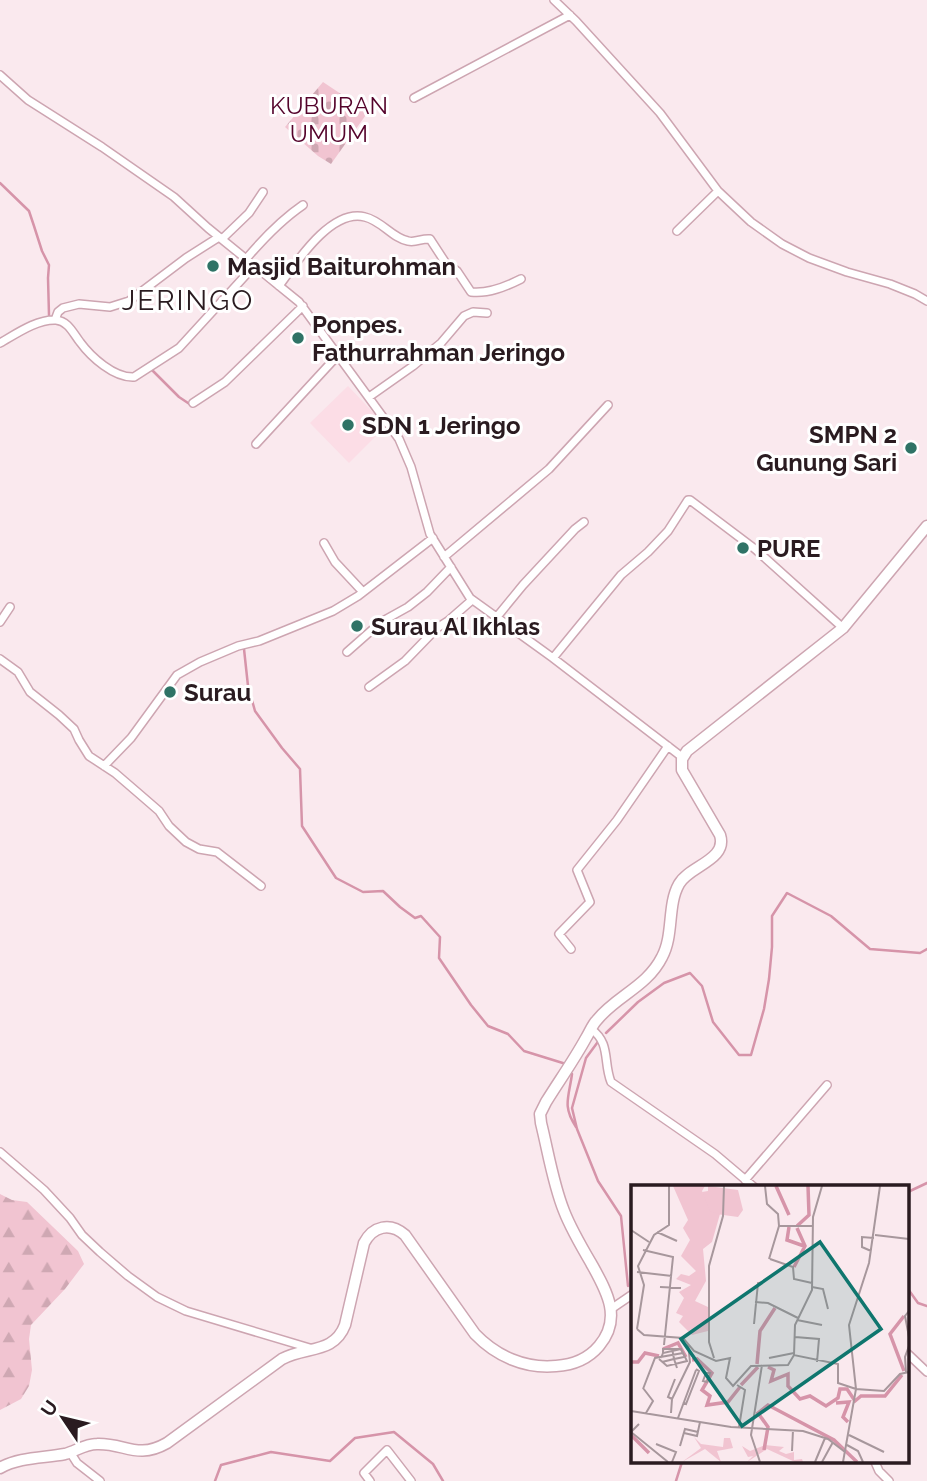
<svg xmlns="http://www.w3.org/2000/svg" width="927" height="1481" font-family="Raleway,sans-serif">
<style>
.built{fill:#fcdde6}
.forest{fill:url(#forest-firs)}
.cemetery{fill:url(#cemetery-stones)}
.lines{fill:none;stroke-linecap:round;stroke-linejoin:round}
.stream{stroke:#d694a9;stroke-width:2.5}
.street-casing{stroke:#cda5b1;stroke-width:10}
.secondary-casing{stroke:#cda5b1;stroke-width:13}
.street{stroke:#fff;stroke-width:7}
.secondary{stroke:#fff;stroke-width:10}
.poi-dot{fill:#2f7366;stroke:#fff;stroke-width:2.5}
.labels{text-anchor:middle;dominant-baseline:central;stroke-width:6;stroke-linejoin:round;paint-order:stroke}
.park-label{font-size:24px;fill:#54032b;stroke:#fff}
.poi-label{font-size:24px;font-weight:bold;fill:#2a1b20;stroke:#fff;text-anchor:start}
.quarter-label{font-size:28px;letter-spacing:2px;fill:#2a1b20;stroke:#fff}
.inset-river{fill:none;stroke:#d694a9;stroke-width:3.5}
.inset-road{fill:none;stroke:#a7979c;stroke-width:2}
.view{fill:#0f766e;fill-opacity:0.15;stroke:#0f766e;stroke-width:3.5}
.inset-edge{fill:none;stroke:#2a1b20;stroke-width:3.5}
</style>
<defs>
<pattern id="forest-firs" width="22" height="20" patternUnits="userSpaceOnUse" patternTransform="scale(1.75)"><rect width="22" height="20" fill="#f1c4d1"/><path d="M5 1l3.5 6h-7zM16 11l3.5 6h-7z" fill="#cfa8b3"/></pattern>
<pattern id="cemetery-stones" width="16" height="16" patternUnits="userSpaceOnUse" patternTransform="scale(1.75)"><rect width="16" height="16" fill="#f1c4d1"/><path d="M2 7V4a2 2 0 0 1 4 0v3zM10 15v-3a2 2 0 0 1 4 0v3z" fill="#cfa8b3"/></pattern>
</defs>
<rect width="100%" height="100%" fill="#fae9ee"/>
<path class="built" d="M348,386L386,426L349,463L310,423Z"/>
<path class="forest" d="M0,1194L12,1200L27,1202L78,1251L84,1264L65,1289L31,1325L29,1339L32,1370L29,1386L21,1399L0,1410Z"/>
<path class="cemetery" d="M323,82L368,112L331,164L318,156L285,127Z"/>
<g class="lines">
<path class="stream" d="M0,183L29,211L34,226L42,251L49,265L48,278L49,315
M152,370L179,397L191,405L192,404
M244,649L248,686L255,711L282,748L300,769L302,826L336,878L363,892L383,891L400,907L415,918L421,916L440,937L439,958L471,1005L488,1026L508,1034L524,1051L566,1064
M606,1033L638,1002L664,983L690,973L702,986L713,1022L739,1055H751L764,1009L769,979L772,947V916L787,893L831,916L870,949L920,953L927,949
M600,1039L586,1058L572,1108L577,1129L598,1181L621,1216L628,1286
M572,1074C569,1097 562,1106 576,1127
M908,1194L910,1191L927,1183
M908,1289L918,1303L927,1306
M215,1481L221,1465L271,1452L330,1461L355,1438L394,1432L433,1464L443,1481
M676,1481L682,1462"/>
<g class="street-casing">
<path id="street" d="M554,0L576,21L660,113L718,191L751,222L782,244L809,258L847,272L890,284L915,294L927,301
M0,75L28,100L102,147L174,197L208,228L299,302L399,439L411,467L430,534L470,598L553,658L682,757
M414,98L570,15
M677,231L718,191
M222,239L249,213L263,192
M246,259C263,239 281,220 303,205
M279,286C296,263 331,208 365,217C382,221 392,238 408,241C416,243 422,238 430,239L445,262L457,271L471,292C488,294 505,287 521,279
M55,320L58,312L63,308L79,304L110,307L129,301L186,258L219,237
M0,343C16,334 37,319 56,320C68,321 73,333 80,342C91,357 114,378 134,377L179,348L254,266
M369,397L413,366L441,343L464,316L473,312L487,313
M193,403L225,382L303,306
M256,444L339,354
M324,543L335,562L363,592
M444,557L549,469L608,405
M496,618L523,585L575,529L584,522
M0,622L10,607
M347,652L381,622L408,607L427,592L451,567
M553,658L621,575L648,552L668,531L688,500H690L755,549L843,628
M0,659L18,672L30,692L59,715L74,729L79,740L89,756L115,773L144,798L159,811L169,826L186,842L199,849L217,852L261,886
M369,687L405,661L437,628L448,621L472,600
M104,766L131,738L177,675L200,662L238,646L259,641L333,611L358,596L433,538
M571,949L559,934L590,902L577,870L617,820L668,746
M591,1029C611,1043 603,1062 611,1082L715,1154L754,1187
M0,1152L44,1190L70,1218L82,1235L100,1252L128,1276L157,1297L186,1311L206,1317L313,1349
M745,1180L827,1085
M611,1309L633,1294
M908,1354L927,1372
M70,1452L77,1463L100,1481
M875,1462L879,1471L889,1481
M370,1481L364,1473L387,1450L411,1481"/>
</g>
<g class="secondary-casing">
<path id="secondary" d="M0,1468C19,1457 44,1458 65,1454C76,1451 85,1444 97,1444C125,1443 137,1460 167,1443L282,1359C306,1346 334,1354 345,1325L364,1243C373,1226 390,1222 405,1235L475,1334C496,1356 525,1369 556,1366C572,1365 588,1359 599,1346C623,1318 606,1290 591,1263C581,1246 571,1229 564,1211C553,1184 548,1151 541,1123L540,1114L546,1102C559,1081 574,1060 586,1038C590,1032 592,1025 597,1020C616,996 647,987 662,957C674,935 667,905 679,884C689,866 728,860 720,835L682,770V759L687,751L843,628L927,526"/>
</g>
<use href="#street" class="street"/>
<use href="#secondary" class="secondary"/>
</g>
<g class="poi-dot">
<circle cx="213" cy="266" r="7"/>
<circle cx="298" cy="338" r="7"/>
<circle cx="348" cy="425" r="7"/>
<circle cx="911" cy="448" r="7"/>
<circle cx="743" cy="548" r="7"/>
<circle cx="357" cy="626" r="7"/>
<circle cx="170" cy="692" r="7"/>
</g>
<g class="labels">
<g class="park-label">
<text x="329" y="105">KUBURAN<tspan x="329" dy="28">UMUM</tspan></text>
</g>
<g class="poi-label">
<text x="227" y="266">Masjid Baiturohman</text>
<text x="312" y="324">Ponpes.<tspan x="312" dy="28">Fathurrahman Jeringo</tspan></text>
<text x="362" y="425">SDN 1 Jeringo</text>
<text x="897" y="434" text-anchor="end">SMPN 2<tspan x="897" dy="28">Gunung Sari</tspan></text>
<text x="757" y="548">PURE</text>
<text x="371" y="626">Surau Al Ikhlas</text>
<text x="184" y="692">Surau</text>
</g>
<g class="quarter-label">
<text x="188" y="300">JERINGO</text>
</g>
</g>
<g transform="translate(631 1185)">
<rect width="278" height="278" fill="#fae9ee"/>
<path d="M77,1L107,5L112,25L107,32L78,28L71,7L77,6Z" fill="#f1c4d1"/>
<path d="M42,1H74L71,6L79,26L89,29L81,57L72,64L75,96L64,116L77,122V146L61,150L48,137L52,131L45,128L53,113L48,107L60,100L45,94L50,89L58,91L65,86L50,71L59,55L52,43L57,35ZM63,252L70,259L92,262L93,253H99L102,263L86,266L90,277L74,264L51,277L70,263ZM134,260L153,262L148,266L155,269L163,267V275L171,274L172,277H164L136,264L116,277L122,271L117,272L111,261L119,266Z" fill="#f1c4d1"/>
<path class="inset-river" d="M145,1L158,30M166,41L178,30L177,1M158,42L156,55L173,61M163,82L174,61L166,43M32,164L47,158L55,172M61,175L66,174L81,188L71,205L79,211L76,220L97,217L109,202M0,177H7L14,168L28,171M126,179L129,146L144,123M137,182L143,185L140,196L157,189V201L169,214L179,211L195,221L207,213L209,204H216L224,216L230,211H254L271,190M273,186L259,149L273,131M110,200L127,182M205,218L218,217L212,232L217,237M0,250L18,268M133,265L137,242L127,228L137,220L203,255L226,277"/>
<path class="inset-road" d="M134,1L136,19L147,29L148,41H182M249,1L238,78L218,140L225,204L253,206L269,189L278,187M0,45L18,57M26,47L46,56M244,50L278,54M12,65L42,72L33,160M240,66L231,62V52L243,53M278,68V97M138,74L148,41M139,74L162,82L163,94L181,98M6,87L41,91M29,102L50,103M181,102L192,104L197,124M124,117L137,118L167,133M278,126L274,131L278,152M166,135L191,140M123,139L127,98L133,97M6,144L13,150L52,153L63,166L85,176L99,173L95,193L102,201L120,181L157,180L163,170L207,179V198L225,204L212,277M6,144L13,100L7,81L23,50L38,40V1M164,152L188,154L186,177M41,163L43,174L53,172M32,168V164H49M163,170L164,140L181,105L182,32L191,1M30,173L32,168L50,164L52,168M83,173L78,157V81L92,31L93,1M138,173L163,168M28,174L36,181L56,176L52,168M31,177L43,174L46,183M75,188H79L76,197L72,196ZM275,188L274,172L278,161M106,200L114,205L108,242M12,203L22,216L15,228M12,204L24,173L52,168M41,214L37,212L44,194M52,217L55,219L68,186L65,184M0,226L100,242L172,246L197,254L214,267M40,228L41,214L59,177L57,159M47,233L65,185M8,239L0,247L37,277M53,248L66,251L69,237M218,250L253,267M25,259L45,267L41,277M216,260L227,266L232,277M49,261L54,244L67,247M161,266L162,245M129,277L120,250L131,180M184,277L194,253M191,277L202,257"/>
<path class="view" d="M189,57L250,144L111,241L50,154Z"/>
<rect width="278" height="278" class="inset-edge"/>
</g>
<g transform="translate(63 1418) rotate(305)" stroke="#ffffff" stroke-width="5" paint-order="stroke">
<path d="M0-5L12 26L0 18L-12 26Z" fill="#2a1b20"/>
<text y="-10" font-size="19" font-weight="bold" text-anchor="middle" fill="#2a1b20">U</text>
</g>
</svg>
